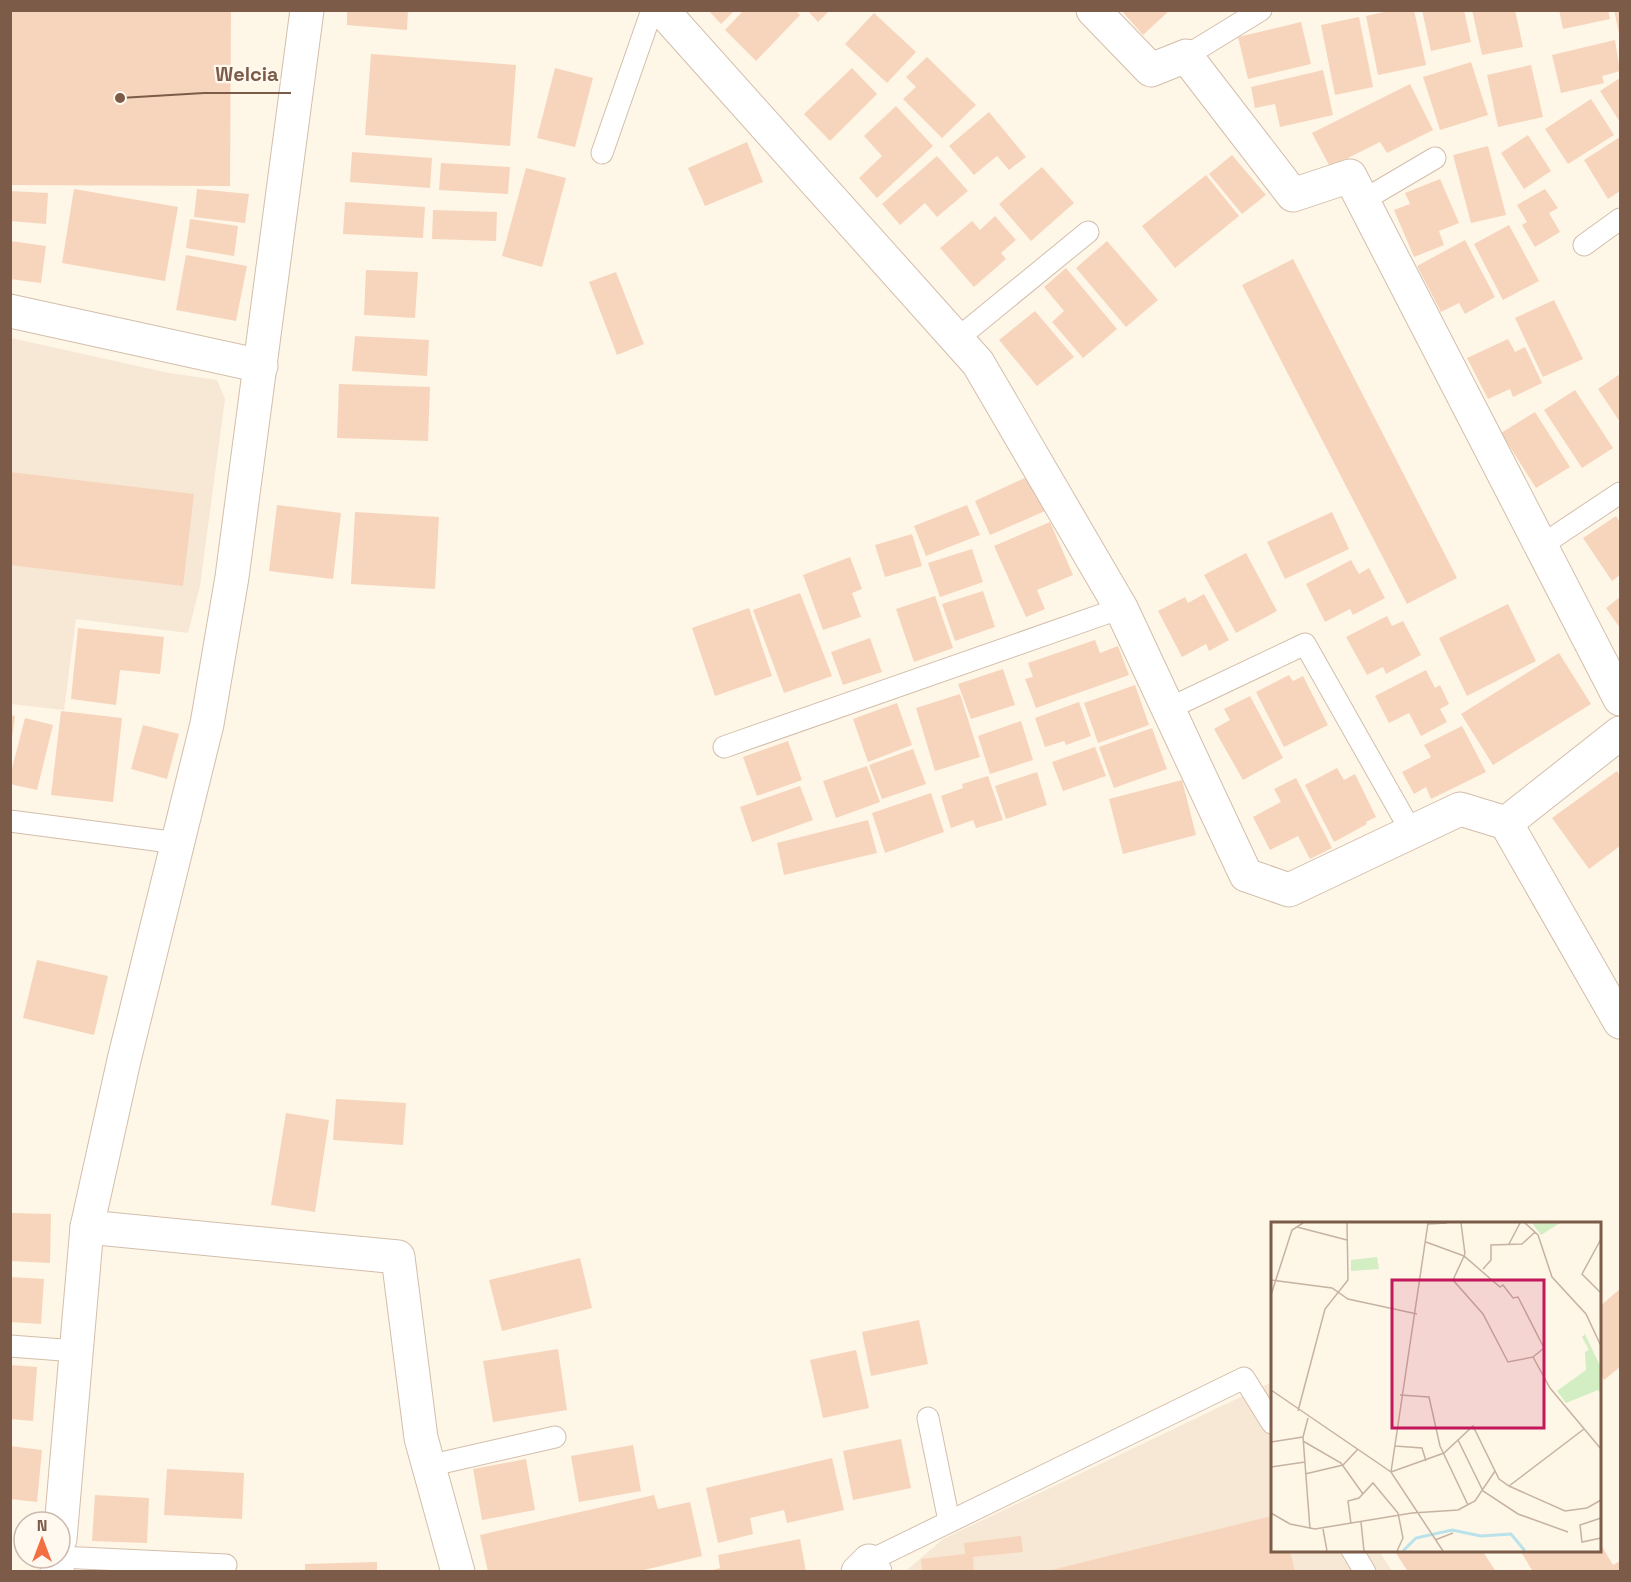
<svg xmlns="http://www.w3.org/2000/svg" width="1631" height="1582" font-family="'Space Grotesk',sans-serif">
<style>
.residential{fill:#f7e8d5}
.building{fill:#f7d5bc}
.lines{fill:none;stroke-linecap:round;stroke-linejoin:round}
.service-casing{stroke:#d3beab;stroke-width:23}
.minor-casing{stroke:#d3beab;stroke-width:35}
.tertiary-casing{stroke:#d3beab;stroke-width:35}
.service{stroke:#fff;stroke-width:21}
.minor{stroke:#fff;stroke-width:33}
.tertiary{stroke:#fff;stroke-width:33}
.inset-river{fill:none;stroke:#b9e2eb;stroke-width:3}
.inset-road{fill:none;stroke:#c6b3a2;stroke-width:1.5}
.view{fill:#c2185b;fill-opacity:0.15;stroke:#c2185b;stroke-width:3}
.inset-edge{fill:none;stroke:#7c5c48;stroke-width:3}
.leader{fill:none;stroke:#7c5c48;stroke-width:2}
.callout-dot{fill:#7c5c48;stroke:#fff9f0;stroke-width:2}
.callout-label{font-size:20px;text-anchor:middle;font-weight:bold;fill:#7c5c48;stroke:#fff9f0;stroke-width:4.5;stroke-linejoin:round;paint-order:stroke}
</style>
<rect width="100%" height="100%" fill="#fef6e7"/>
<path class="residential" d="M11,338L169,373L217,380L225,399L200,586L188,633L76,619L64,710L11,704Z
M1272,1382V1550L1379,1551L1392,1571L907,1572V1570L943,1539Z"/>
<path class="building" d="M10,10H231L230,186L10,185Z
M347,10H408L407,30L347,25Z
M708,10H735L721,24Z
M744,10H795L800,15L756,61L725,30Z
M807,10H830L818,22Z
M1121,10H1170L1143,35Z
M1393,10H1414L1426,65L1378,75L1366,16Z
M1422,10H1464L1471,42L1431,51Z
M1472,10H1515L1523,47L1482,55Z
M1559,10H1608L1610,19L1563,29Z
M1614,10H1620V38Z
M874,13L916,52L887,83L845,44Z
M1359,17L1373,87L1335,95L1321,25Z
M1301,22L1311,64L1248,79L1238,37Z
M1615,40L1620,71L1602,76L1604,83L1561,93L1552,55Z
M371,54L516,65L510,146L365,135Z
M927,57L976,105L942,138L903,99L916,87L906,77Z
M1471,62L1488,115L1440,130L1423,77Z
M1531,65L1543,117L1498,127L1487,75Z
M555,68L593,78L575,147L537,138Z
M852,68L877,94L830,141L804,114Z
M1323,70L1333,115L1280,127L1275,104L1255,108L1251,87Z
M1620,78V122L1600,91Z
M1410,84L1433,130L1387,153L1380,142L1330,167L1312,133Z
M1591,99L1614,135L1568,164L1545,129Z
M896,106L933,146L877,198L859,178L882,156L864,136Z
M989,112L1026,157L1009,170L997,156L974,175L949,146Z
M1528,135L1551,171L1524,189L1501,153Z
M1620,137V191L1608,199L1584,160Z
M747,142L763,182L705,206L688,168Z
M1488,146L1506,215L1471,223L1453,155Z
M352,152L432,158L430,188L350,182Z
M1232,155L1266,195L1242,214L1209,174Z
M937,156L968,191L937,217L925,203L900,225L882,204Z
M441,163L510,167L508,194L439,190Z
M1042,167L1074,203L1031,241L999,204Z
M526,168L566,178L542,267L502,256Z
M1206,175L1239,216L1175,268L1142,226Z
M1440,179L1459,223L1439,231L1444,245L1414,257L1394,210L1410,204L1405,193Z
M74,189L178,207L165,281L62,263Z
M197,189L249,194L245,223L194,217Z
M1545,189L1558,208L1549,213L1560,232L1535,247L1522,225L1527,222L1517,205Z
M10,191L48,193L46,224L10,221Z
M345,202L425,207L423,238L343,234Z
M433,210L497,212L496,241L432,239Z
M995,216L1016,240L1001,253L1006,259L974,287L940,248L972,221L980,230Z
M190,219L238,226L234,256L186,248Z
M1509,225L1539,281L1503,300L1474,244Z
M1465,240L1495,297L1465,314L1459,303L1441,312L1417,266Z
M10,241L46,246L41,283L10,279Z
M1107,241L1158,300L1126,327L1076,268Z
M186,255L247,266L236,321L176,310Z
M1293,259L1457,578L1407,604L1242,285Z
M1066,268L1117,329L1083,358L1052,322L1064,311L1044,287Z
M366,270L418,272L415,318L364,315Z
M616,272L644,344L617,355L589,282Z
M1554,300L1583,359L1543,377L1515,318Z
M1035,311L1074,357L1037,386L999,340Z
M355,336L429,340L427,376L352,371Z
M1508,339L1515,352L1525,347L1542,383L1513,397L1510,389L1488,399L1467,358Z
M1620,374V422L1598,389Z
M339,384L430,387L428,441L337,438Z
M1575,390L1613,448L1582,468L1544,410Z
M1535,412L1570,467L1536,488L1501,433Z
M10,472L194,494L183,586L10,565Z
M1029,476L1045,511L990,535L975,501Z
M277,505L341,513L333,579L269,571Z
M967,505L980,535L926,556L914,526Z
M355,512L439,517L435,589L351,584Z
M1332,512L1349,549L1285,579L1267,542Z
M1616,516L1620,523V575L1612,581L1583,538Z
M1050,522L1073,575L1037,590L1045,609L1026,617L994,546Z
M912,534L922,566L885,577L875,545Z
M972,549L983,582L940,597L928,563Z
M1246,553L1277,611L1236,633L1204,575Z
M850,557L862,589L852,593L861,617L823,630L803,575Z
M1351,560L1359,574L1369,568L1385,598L1353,615L1350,609L1325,622L1306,584Z
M983,591L995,627L955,641L942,604Z
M800,593L832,676L784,693L753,610Z
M1204,594L1229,640L1209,651L1206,644L1182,657L1158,611L1185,597L1188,603Z
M935,596L953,648L914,662L896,609Z
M1620,597V628L1606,608Z
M1508,604L1536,661L1467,696L1439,638Z
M749,608L772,676L715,696L692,628Z
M1387,616L1392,626L1403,621L1421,655L1386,674L1383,667L1367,675L1346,637Z
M78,628L164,637L160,674L120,670L116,705L71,699Z
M870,638L882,672L843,685L831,652Z
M1095,640L1100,653L1118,646L1129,675L1036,708L1025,679L1033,677L1028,663Z
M1559,653L1591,704L1493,765L1461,714Z
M1003,669L1015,705L971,719L958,684Z
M1426,670L1435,688L1440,685L1449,704L1440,709L1447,722L1421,736L1409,713L1389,723L1375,696Z
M1289,675L1293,681L1303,676L1328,725L1284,747L1256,692Z
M1135,685L1149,725L1098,743L1084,703Z
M960,694L980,757L935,771L916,708Z
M1250,696L1283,758L1243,780L1214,729L1230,720L1224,709Z
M1079,702L1091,736L1066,745L1064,741L1045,747L1035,718Z
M897,703L912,745L868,762L853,719Z
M61,711L122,718L113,802L51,795Z
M10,715L15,716L12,738H10Z
M25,718L53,725L37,790L10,784V776Z
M1021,721L1033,760L990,774L978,736Z
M143,725L179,734L167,779L131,769Z
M1462,726L1486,772L1431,799L1426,787L1414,794L1402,772L1431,757L1424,745Z
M1152,728L1167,769L1114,788L1099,747Z
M788,741L802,780L757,796L743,757Z
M1095,747L1106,776L1063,791L1052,762Z
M913,749L926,784L882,799L869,765Z
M867,766L880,802L836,818L823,781Z
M1337,768L1344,780L1355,774L1376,817L1366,822L1367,824L1334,842L1305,785Z
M1617,771L1620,776V846L1589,869L1552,818Z
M1037,772L1047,805L1006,819L995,786Z
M988,776L1003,820L976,828L973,820L951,828L941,796L963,788L962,784Z
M1296,778L1332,848L1310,859L1298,836L1270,850L1253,817L1281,802L1274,789Z
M1182,780L1196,835L1123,854L1109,799Z
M800,786L813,820L752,842L740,807Z
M931,793L944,832L885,853L872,813Z
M868,820L877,853L784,875L777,843Z
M37,960L108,976L94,1035L23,1018Z
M336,1099L406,1103L403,1145L333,1140Z
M286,1113L329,1120L315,1212L271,1205Z
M10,1213L51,1214L50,1263L10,1261Z
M580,1258L592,1308L502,1331L489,1280Z
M10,1277L44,1279L41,1324L10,1322Z
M1620,1289V1367L1604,1380L1600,1374V1306Z
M919,1320L928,1364L871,1376L862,1332Z
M558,1349L567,1410L493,1422L483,1361Z
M856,1350L869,1408L823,1418L810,1360Z
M10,1365L37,1367L33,1421L10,1419Z
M901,1439L911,1488L853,1500L843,1451Z
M633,1445L641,1491L579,1502L571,1456Z
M10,1446L42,1450L37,1502L10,1499Z
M832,1458L844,1510L787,1523L784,1510L750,1518L753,1534L718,1543L706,1488Z
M526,1459L535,1510L482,1520L473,1469Z
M167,1469L244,1473L242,1519L164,1515Z
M95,1495L149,1498L147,1543L92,1541Z
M654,1495L658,1509L690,1502L702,1556L636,1572H488L480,1535Z
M1272,1516V1550H1290L1295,1572H1043Z
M1021,1536L1023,1552L973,1557L974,1572H922L921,1559L965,1554L964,1543Z
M800,1539L806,1572H706L720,1568L718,1555Z
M1600,1543L1613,1565L1620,1561V1572H1533L1520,1550H1600Z
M1394,1550H1482L1496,1572H1408Z
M377,1562V1572H305V1564Z"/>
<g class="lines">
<g class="service-casing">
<path id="service" d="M1186,56L1261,10
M602,153L652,10
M1362,201L1435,158
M1584,245L1620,219
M957,339L1088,232
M1542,545L1620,493
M1168,709L1305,644L1411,831
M724,747L1121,608
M10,821L178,843
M10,1346L76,1351
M928,1418L949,1521
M428,1466L555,1437
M1352,1550L1365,1572
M60,1557L226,1565
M869,1561L1244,1378L1272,1423"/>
</g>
<g class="minor-casing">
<path id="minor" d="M662,10L978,363L1121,608L1246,875L1289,890L1460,809L1506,823L1620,1022
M1093,10L1151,70L1186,56L1293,195L1350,176L1620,699
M10,311L261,366
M1506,823L1620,733
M87,1227L398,1257L421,1438L458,1572
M858,1572L869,1561L875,1572"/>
</g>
<g class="tertiary-casing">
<path id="tertiary" d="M60,1539L87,1227L124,1060L207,724L232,577L307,10
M57,1572L58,1558"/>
</g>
<use href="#service" class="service"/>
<use href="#minor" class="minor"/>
<use href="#tertiary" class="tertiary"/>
</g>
<g transform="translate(1271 1222)">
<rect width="330" height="330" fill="#fef6e7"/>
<path d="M261,1H289L270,13ZM106,35L108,47L80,49V38ZM314,112L330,146V172L327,168L295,181L286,169L315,148L314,130L318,128L311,115Z" fill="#d3eec3"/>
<path class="inset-river" d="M132,329L145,316L181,308L210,314L240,312L254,329"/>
<path class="inset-road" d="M190,1L194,32L182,58L212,92L237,140L262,135L279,166L330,227M254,1L267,13L281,55L315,92L330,124M157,2L176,1M26,5L76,18M330,17L311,52L330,71M155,20L193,34L229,65L232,63L242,76L247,75L273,126L262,135M238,22L249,1M212,47L220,38V23L251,22L264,10M0,58L61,66L77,77L146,92M0,73L21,8L32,1M0,168L120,250L172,329M129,173L158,175L169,224L197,283M27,189L54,87L77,58L76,1M37,196L32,215L39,307M187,218L212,269L247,292L297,310M32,219L70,241L92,272M0,220L32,215M124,224L151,226L155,239M0,245L34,240M120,250L173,231L202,204L228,257L238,264L294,289L316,286L330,278M120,250L157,1M34,252L72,243L87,227M238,264L313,207M0,291L19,302L44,307L141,291L187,288L204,279L224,249M330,296L309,303L311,320L330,316M90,300L93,329M80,302L77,279L88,276L102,261L127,291L132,316L126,329M52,307L56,329M164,318L182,311"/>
<path class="view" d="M121,58H273V206H121Z"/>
<rect width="330" height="330" class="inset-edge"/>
</g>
<path class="leader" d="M120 98L204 93H291"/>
<circle class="callout-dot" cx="120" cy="98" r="6"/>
<g class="callout-label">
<text x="247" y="81">Welcia</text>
</g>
<rect width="1631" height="1582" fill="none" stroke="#7c5c48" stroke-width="24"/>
<g transform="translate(42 1540)"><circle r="28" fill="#fff9f0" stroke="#cbbaad" stroke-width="1.5"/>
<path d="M0-4.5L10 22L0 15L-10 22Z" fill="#f36f41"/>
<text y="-9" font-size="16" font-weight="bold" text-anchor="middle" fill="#7c5c48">N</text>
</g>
</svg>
